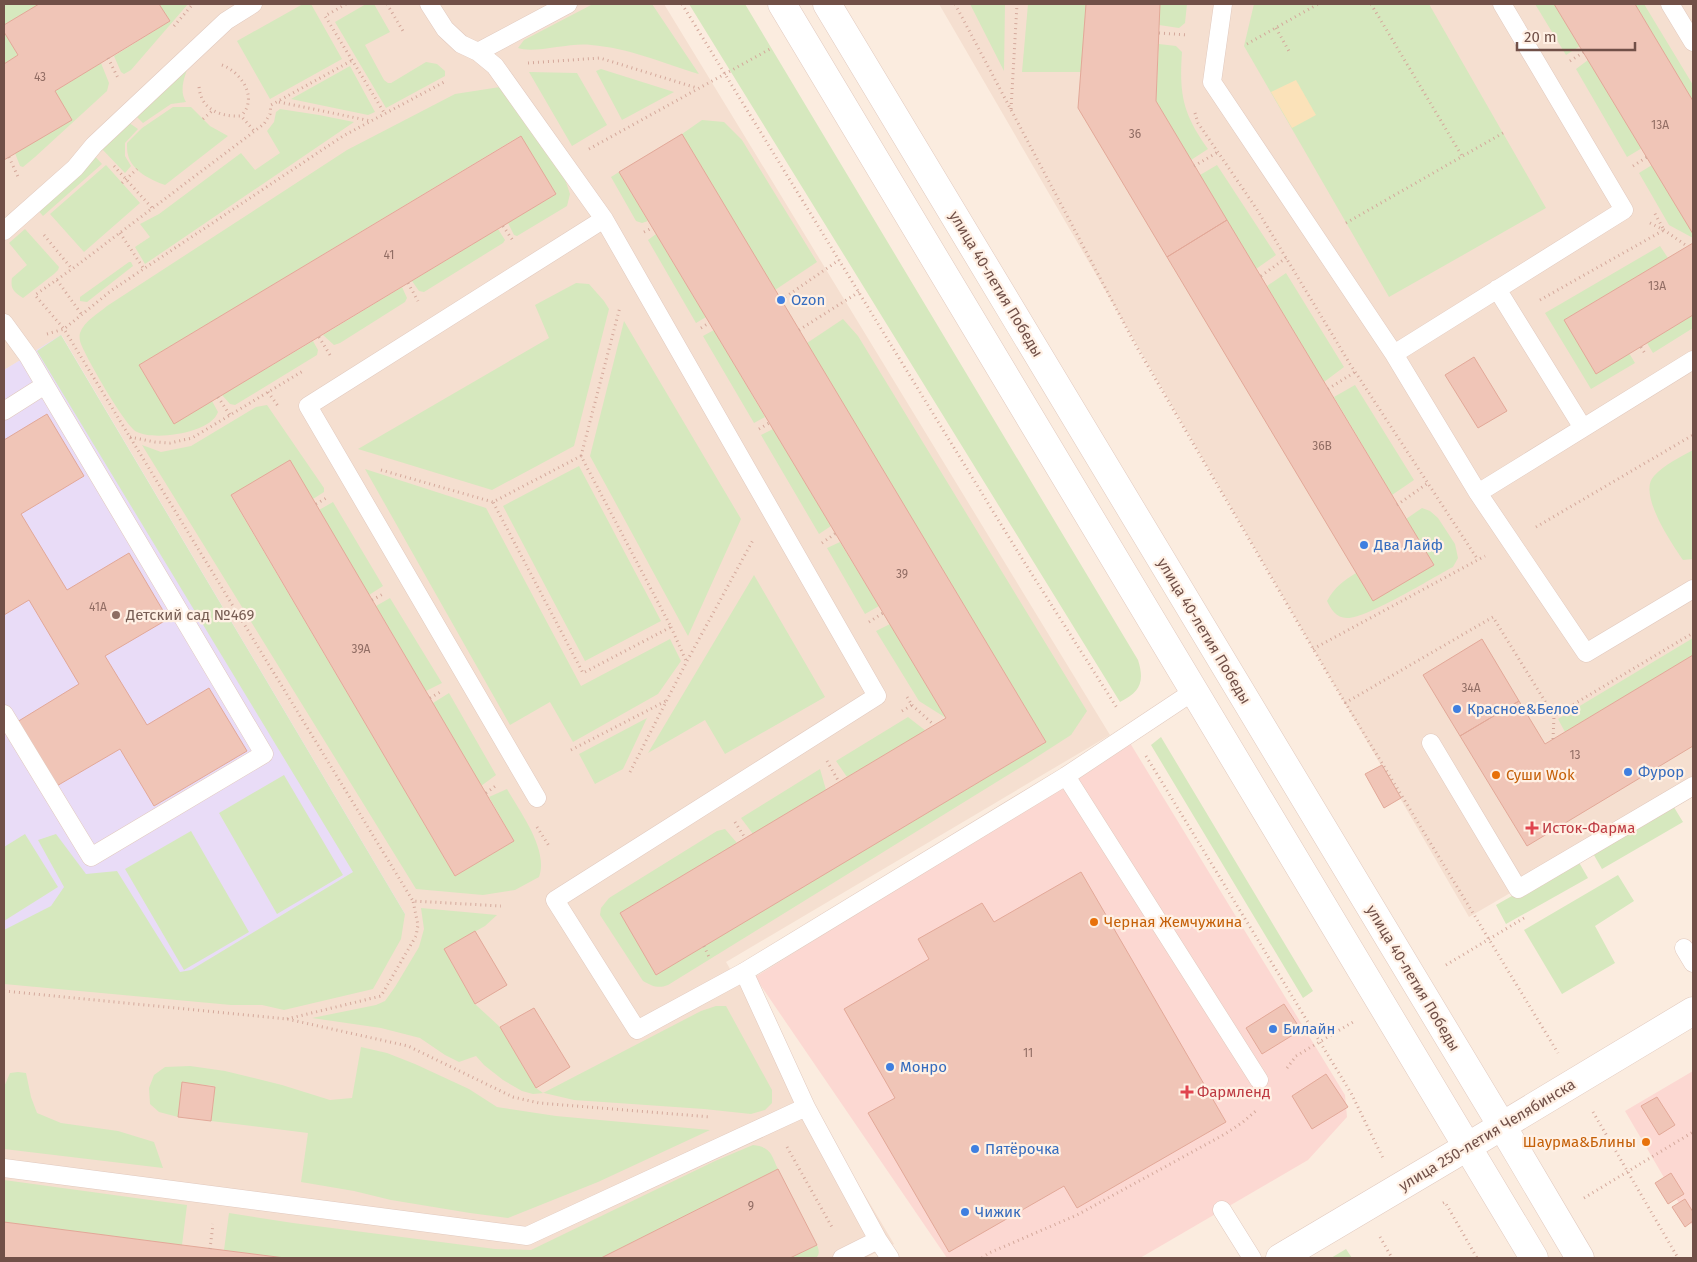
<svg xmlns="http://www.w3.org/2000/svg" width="1697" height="1262" font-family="'Fira Sans',sans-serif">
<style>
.residential{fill:#f5dfd0}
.commercial{fill:#fcd8d2}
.education{fill:#e9dcf7}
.green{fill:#d6e8be}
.sand{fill:#fbe2b9}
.building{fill:#f0c5b7;stroke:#e2a898}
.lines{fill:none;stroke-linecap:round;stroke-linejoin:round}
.service-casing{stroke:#e1c9be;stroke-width:19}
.minor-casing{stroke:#e1c9be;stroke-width:29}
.tertiary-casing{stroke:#e1c9be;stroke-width:29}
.path{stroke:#d4a89b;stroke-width:3;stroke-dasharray:1 4;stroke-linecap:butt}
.service{stroke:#fff;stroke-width:18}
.minor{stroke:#fff;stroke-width:28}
.tertiary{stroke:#fff;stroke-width:28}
.shop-dot{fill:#3f7fe0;stroke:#fff0e4;stroke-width:2}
.education-dot{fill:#8d6e63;stroke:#fff0e4;stroke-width:2}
.food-dot{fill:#e8710a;stroke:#fff0e4;stroke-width:2}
.health-dot{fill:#e0444e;stroke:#fff0e4;stroke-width:2}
.labels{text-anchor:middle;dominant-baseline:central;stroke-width:4.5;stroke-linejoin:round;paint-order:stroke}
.number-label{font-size:12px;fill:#916d64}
.street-label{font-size:15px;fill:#715048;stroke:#fff0e4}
.shop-label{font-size:15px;fill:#366cbe;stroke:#fff0e4;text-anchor:start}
.education-label{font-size:15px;fill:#785e54;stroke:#fff0e4;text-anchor:start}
.food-label{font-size:15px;fill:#c56008;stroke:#fff0e4;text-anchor:start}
.health-label{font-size:15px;fill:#be3a42;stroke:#fff0e4;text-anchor:start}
</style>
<rect width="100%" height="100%" fill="#fbecdf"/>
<path class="residential" d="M4,4H664L1110,735L726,962L894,1244L865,1258H4V967L405,914L62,336L4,370Z
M939,4H1693V786L1469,917Z"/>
<path class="commercial" d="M1130,743L1345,1095L1347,1117L1308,1160L1140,1258H947L755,977Z
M1693,1071V1227L1625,1111Z"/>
<path class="education" d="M61,335L405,914L254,988L4,967V370Z"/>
<path class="green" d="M4,4H39L4,25Z
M159,4H188L131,70L124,74L121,72L114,56L170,21Z
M303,4H311L342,59L270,99L237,41Z
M366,4H374L390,32L365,45L384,80L388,83H391L426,62L437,64L445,71V76L386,108L335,22Z
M593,4H652L699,74C662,63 629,48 591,45C570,42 535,54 518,48L524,40Z
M689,4H745L1138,660C1145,682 1140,692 1120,702Z
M970,4H1005L1004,71Z
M1028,4H1086L1081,72H1022Z
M1160,4H1187L1185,23L1179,28L1159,25Z
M1254,4H1429L1546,208L1389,297L1244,46Z
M1535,4H1554L1580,46L1566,55Z
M1635,4H1644L1693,85V101Z
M4,32L18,55L4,64Z
M1159,44L1176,46L1182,52C1179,95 1183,114 1208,149L1191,160L1156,101Z
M1588,60L1642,148L1627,157L1576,69Z
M190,61C186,74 178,89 186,102L171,104L143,123L134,114Z
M101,63L109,83L107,91L35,157L23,167L20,166L15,153L55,91Z
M350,66L375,112L368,115L291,99Z
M601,69L674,92L622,120L596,71Z
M529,72L577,73L607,125L572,146Z
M500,87L564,176L570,194L567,206L517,236L514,235L508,223L556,194L520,136L139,365L174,423L212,401L218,412C211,433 155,441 137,432C125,426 87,359 81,344C80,342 79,336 80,333C84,321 99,313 107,306L347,150L455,94Z
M173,107H191L210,126L228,136L165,185C151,180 132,171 128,155C127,152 127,147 127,143L142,128Z
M280,109L319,115L354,122L145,264L135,247L150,237L140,224L159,214L241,153L255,170L280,153L267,131L274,122L276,112Z
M125,120L138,129L125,143V156L131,166L125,173L101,148Z
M702,120L724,122L742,140L817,262L775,290L682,134Z
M93,154L102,164L43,216L37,209Z
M106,165L140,203L84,252L50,214Z
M1217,165L1276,255L1256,269L1200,175Z
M1652,165L1693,234V238L1669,225L1639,173Z
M619,172L648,221L642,223L636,221L611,177Z
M25,229L59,267L58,270L54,274L23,298C14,292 10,289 12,278L27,265L9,243Z
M498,229L505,240L503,243L424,292L419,291L412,281Z
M656,234L706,317L696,323L648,240Z
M1660,246L1668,258L1564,320L1629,353L1635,363L1591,389L1545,313Z
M129,262H131L133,266L87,302L80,301V297Z
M1286,273L1344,367L1324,382L1267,286Z
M576,283L589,284L604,301L609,309L574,446L492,490L358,449L549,338L535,305Z
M402,287L407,298L405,302L340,343L334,345L323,335Z
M1693,315V328L1653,353L1647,343Z
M843,319L858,336L1087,711L1071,735L1029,762L668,985C658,989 652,986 643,981L600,915L601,908L609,898L717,831L725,829L737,843L620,913L656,974L1046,742L807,343Z
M624,321L741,519L688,636L590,456Z
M714,330L765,417L754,423L703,336Z
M61,335L405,914L401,939L373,989L284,1010L262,1005H231L4,984V930L51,906L64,887L38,840L56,834L86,874L117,871L180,972L191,970L353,872L37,351Z
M313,341L318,350L317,355L235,405L230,404L222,395Z
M1355,385L1414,480L1392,495L1334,397Z
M267,405L324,488V492L313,499L231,496L455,876L514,841L489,797L507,789C520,812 549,850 539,877L515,890L483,895L416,889L142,445L161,452L191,446L256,407Z
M773,429L831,526L819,534L761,435Z
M1693,450V559L1683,560C1672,544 1637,493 1654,476C1664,465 1680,457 1693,450Z
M579,466L661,621L585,661L503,506Z
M365,469L486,508L581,686L670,639L681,661L658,694L573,742L550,702L510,725Z
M333,502L383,586L369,595L319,510Z
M1422,508L1430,511L1438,518L1455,544L1458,558L1453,567C1432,578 1366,619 1347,618C1336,618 1331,609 1327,601C1335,587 1343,581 1356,573L1373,600L1434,565L1406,519Z
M840,542L879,606L865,614L827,548Z
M754,575L825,697L725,754L705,720L648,753Z
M390,598L442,683L426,691L376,606Z
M890,624L946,718L919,701L876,631Z
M1693,638V655L1565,732L1558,719Z
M449,693L496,775L481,786L433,703Z
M908,717L926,731L847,777L836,761Z
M647,718L623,769L595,784L579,754Z
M1161,737L1313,991L1303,998L1151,745Z
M820,769L826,790L753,834L741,818Z
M284,775L343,875L277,914L219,813Z
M1672,804L1683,822L1602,869L1591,850Z
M191,831L249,932L184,970L125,869Z
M25,834L58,887L4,921V847Z
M1577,859L1588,878L1506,924L1496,905Z
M1618,875L1634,901L1595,926L1615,963L1562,994L1524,930Z
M421,908L497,915L485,926L444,949L475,1004L500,1027L536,1088L543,1093L701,1011L716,1006H726L772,1090V1103L765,1110L751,1114L704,1109L574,1100L544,1093L533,1094L522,1091L503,1080L484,1065L476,1056L459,1062L445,1055L420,1038L381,1028L312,1018L376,1005L385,1001L395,987L419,947L424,929Z
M361,1047L387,1053L415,1064L469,1089L497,1107L556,1116L710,1130L598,1182L508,1218L470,1213L391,1200L354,1191L301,1182L308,1133L211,1121L215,1086L183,1083L178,1117L159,1112L150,1104L149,1088L154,1075L165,1067L190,1066L225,1071L282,1085L330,1100L352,1098Z
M18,1072L26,1073L31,1097L37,1113L61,1123L118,1131L154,1142L163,1168L4,1149V1087L10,1073Z
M753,1145C771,1147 771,1154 778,1169L601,1258H285L224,1250L229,1213L293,1223L495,1249L531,1250L715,1161Z
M4,1180L187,1205L182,1245L4,1222Z
M817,1245C819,1250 820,1254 816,1258H790Z
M1346,1249L1352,1258H1331Z"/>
<path class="sand" d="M1296,80L1316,115L1292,128L1271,92Z"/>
<path class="building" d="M39,4H159L170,21L55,91L72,120L4,160V64L18,55L4,32V25Z
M1086,4H1160L1156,101L1227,220L1167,257L1078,108Z
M1554,4H1635L1693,101V234Z
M682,134L1046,742L656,975L620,913L946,718L619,172Z
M521,136L556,194L174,424L139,365Z
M1227,220L1434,565L1373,601L1167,257Z
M1693,243V315L1596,374L1564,320Z
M1474,357L1507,411L1478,428L1445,375Z
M47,414L84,476L21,514L67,590L129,553L168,619L105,656L147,725L209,688L247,751L154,806L120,749L55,787L17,722L79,684L29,600L4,615V440Z
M290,460L514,841L455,876L231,495Z
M1482,639L1519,701L1460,736L1423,675Z
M1693,655V746L1527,846L1460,736L1519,701L1545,744Z
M1382,765L1401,798L1384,808L1365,774Z
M1081,872L1226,1122L1077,1208L1064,1186L949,1252L868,1113L895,1098L844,1009L929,959L918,939L982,903L994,922Z
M475,931L507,985L475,1004L444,949Z
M1284,1004L1301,1030L1262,1054L1246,1028Z
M534,1008L570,1067L536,1088L500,1027Z
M1326,1074L1348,1107L1312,1129L1292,1096Z
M182,1082L215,1087L211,1121L178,1117Z
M1657,1097L1675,1125L1659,1135L1641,1106Z
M778,1169L817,1245L790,1258H601Z
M1671,1173L1684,1194L1668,1204L1655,1183Z
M1685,1199L1693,1212V1221L1685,1227L1672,1207Z
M4,1222L182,1245L285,1258H4Z"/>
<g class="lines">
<g class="service-casing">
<path id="service" d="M429,4L445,29L461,44L478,52L495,66L604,219L877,696L555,900L637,1030L744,972L1066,776L1194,691
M1223,4L1212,82L1394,354L1478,493L1586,653L1693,589
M1670,4L1693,42
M478,52L568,4
M4,231L75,168L94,145L226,21L253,4
M1497,289L1583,428
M4,323L28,356L45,385L264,754L91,857L4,714
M1394,354L1624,210L1502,4
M4,411L45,385
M1478,493L1693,360
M1431,743L1518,889L1693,786
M1066,776L1259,1080
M537,798L308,406L604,219
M1684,948L1693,963
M744,972L806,1107L878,1240L890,1258
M4,1168L527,1236L806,1107
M1222,1210L1252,1258
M842,1258L878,1240"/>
</g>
<g class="minor-casing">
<path id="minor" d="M1280,1258L1467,1147"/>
</g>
<g class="tertiary-casing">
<path id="tertiary" d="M782,4L1534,1258
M827,4L1502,1126L1580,1258
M1467,1147L1693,1011"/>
</g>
<path class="path" d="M346,4L325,16L385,114
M387,4L403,31
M682,4L1021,557L1117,708
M955,4L1135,344L1329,676L1558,1053
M1371,4L1462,156
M174,26L193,4
M1276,28L1290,53
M1159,33L1188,35
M1247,44L1318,4
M108,58L119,80
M351,61L271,105L270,114L264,124L72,269L35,295L64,329L413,901L501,906
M1570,61L1584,52
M528,63L600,58L697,88
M222,65C241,72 259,98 241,116
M199,87C201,110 221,117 241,116L255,132
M279,102L371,121
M1011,109L1017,4
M1195,113L1198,123L1256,208L1350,364L1478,560
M203,119L212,111
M589,149L770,49
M9,157L19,179
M114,166L152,208
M1194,166L1218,152
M1633,166L1647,157
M122,183L137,169
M1346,223L1503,133
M1650,223L1664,230L1687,246
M503,226L514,242
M644,232L652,228
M120,233L144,269
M44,235L72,269
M1261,276L1286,258
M57,280L82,315
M408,283L418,301
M781,300L839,260
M1540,300L1664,230L1654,212
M701,328L709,323
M799,330L859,292
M47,334L64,329L112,290L343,136L446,81
M319,337L330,355
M1641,347L1646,355
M1328,389L1355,372
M268,392L278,406
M218,397L230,415
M759,429L769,423
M130,437L155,442L170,443L192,438L303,371
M581,456L620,307
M381,470L493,502L581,456L671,627L583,673L493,502
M316,504L328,497
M1397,505L1428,483
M1536,527L1693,435
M822,543L836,533
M372,600L385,593
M869,622L883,613
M671,627L686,661
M1313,649L1485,556
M430,698L442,691
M1345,703L1493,617L1554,716L1693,633
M912,705L934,725
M902,711L912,705L907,697
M1553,739L1554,716
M571,750L666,701
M1146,756L1351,1093L1383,1158
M827,761L839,782
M630,772L687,661L753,540
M486,793L497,785
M735,822L745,838
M537,827L549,846
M704,946L709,957
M1446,965L1524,918
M4,991L287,1019L408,1046L513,1097L539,1103L711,1117
M287,1019L381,996L416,936L418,925L413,901
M1287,1068L1296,1056L1353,1022
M1593,1112L1678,1258
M787,1147L833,1229
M1584,1198L1693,1132
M1443,1203L1445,1202L1477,1258
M1380,1237L1392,1258
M210,1249L213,1224
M982,1258L989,1253L1077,1215L1225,1134L1243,1122L1258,1109"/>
<use href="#service" class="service"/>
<use href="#minor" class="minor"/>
<use href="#tertiary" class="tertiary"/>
</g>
<g class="shop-dot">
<circle cx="781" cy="300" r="5"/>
<circle cx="1364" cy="545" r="5"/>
<circle cx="1457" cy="709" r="5"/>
<circle cx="1628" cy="772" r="5"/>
<circle cx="1273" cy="1029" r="5"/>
<circle cx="890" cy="1067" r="5"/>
<circle cx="975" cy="1149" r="5"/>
<circle cx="965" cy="1212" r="5"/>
</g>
<circle class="education-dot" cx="116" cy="615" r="5"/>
<g class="food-dot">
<circle cx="1496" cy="775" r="5"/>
<circle cx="1094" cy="922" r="5"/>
<circle cx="1646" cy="1142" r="5"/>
</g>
<g class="health-dot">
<path d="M1529.5 820.5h5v5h5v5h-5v5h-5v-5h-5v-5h5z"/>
<path d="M1184.5 1084.5h5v5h5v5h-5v5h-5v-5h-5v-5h5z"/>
</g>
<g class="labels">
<g class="number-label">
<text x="40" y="77">43</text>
<text x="1660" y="125">13А</text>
<text x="1135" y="134">36</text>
<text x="389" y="255">41</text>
<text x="1657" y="286">13А</text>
<text x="1322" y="446">36В</text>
<text x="902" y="574">39</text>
<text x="98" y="607">41А</text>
<text x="361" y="649">39А</text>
<text x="1471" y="688">34А</text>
<text x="1575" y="755">13</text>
<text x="1028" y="1053">11</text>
<text x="751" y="1206">9</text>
</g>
<g class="street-label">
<text transform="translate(996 284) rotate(59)">улица 40-летия Победы</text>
<text transform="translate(1204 631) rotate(59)">улица 40-летия Победы</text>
<text transform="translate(1413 978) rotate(59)">улица 40-летия Победы</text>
<text transform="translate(1487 1135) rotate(-31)">улица 250-летия Челябинска</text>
</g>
<g class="shop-label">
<text x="791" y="300">Ozon</text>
<text x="1374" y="545">Два Лайф</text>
<text x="1467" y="709">Красное&amp;Белое</text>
<text x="1638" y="772">Фурор</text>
<text x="1283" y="1029">Билайн</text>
<text x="900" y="1067">Монро</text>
<text x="985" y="1149">Пятёрочка</text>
<text x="975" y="1212">Чижик</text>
</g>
<g class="education-label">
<text x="126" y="615">Детский сад №469</text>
</g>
<g class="food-label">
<text x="1506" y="775">Суши Wok</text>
<text x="1104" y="922">Черная Жемчужина</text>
<text x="1636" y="1142" text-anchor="end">Шаурма&amp;Блины</text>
</g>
<g class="health-label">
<text x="1542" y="828">Исток-Фарма</text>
<text x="1197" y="1092">Фармленд</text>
</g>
</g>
<rect width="1697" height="1262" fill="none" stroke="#715048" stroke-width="10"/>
<path d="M1517 42v8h118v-8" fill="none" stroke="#715048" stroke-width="2.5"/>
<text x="1524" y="42" font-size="15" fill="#715048" stroke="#fff0e4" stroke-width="4" paint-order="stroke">20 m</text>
</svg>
